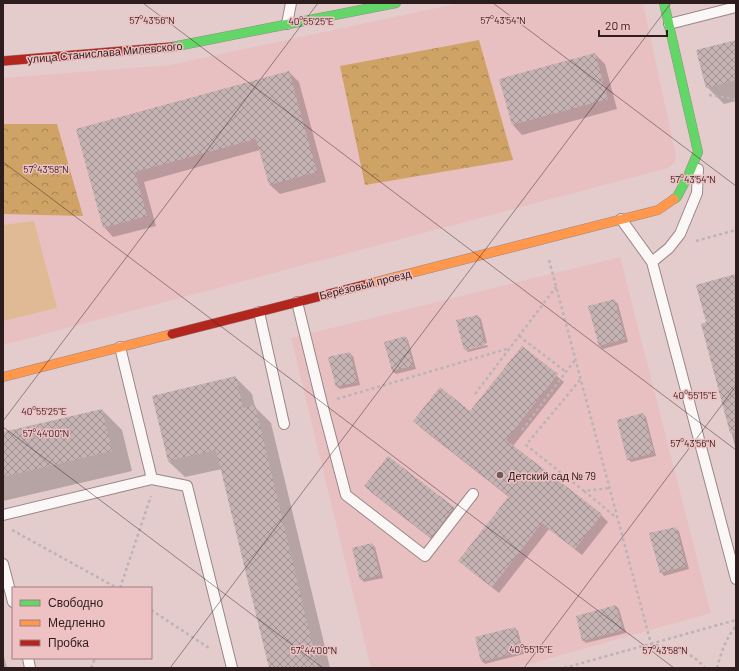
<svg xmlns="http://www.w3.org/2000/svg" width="739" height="671" font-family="Barlow,sans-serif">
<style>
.built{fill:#e8c0c2}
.forest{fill:url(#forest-crowns)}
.green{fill:#e0ba94}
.shadow{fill:#0003}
.building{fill:url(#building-cross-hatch)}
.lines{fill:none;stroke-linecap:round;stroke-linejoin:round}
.lane-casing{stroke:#998787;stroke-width:12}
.fast-casing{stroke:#998787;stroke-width:10}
.slow-casing{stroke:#998787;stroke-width:10}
.jam-casing{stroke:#998787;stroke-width:10}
.path{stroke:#bcb3b4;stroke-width:2.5;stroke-dasharray:3 3;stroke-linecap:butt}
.lane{stroke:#fbf7f7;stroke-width:10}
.fast{stroke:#63d668;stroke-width:9}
.slow{stroke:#ff974d;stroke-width:9}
.jam{stroke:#b3261e;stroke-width:9}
.ticks{fill:none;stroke:#2e1d1e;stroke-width:1;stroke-opacity:0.45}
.poi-dot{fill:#6e5a5b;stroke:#eec1c3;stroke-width:1.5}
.labels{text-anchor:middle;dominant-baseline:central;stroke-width:3;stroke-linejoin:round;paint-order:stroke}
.street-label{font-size:11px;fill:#2e1d1e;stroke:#eec1c3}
.poi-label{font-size:11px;fill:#2e1d1e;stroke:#eec1c3;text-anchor:start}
.ticks-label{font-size:10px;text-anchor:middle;fill:#2e1d1e;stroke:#eec1c3;stroke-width:3;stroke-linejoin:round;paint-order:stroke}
</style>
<defs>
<pattern id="forest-crowns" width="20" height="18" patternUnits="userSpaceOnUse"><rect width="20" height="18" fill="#cfa366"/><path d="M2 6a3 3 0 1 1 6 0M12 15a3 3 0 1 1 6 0" fill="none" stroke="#a88453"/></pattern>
<pattern id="building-cross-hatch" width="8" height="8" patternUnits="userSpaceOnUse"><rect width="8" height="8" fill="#c5b2b3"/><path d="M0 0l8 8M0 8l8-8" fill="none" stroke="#a09091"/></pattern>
</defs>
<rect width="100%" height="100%" fill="#e4cccc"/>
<path class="built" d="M460,3H643L675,151L676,160L673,164L668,168L3,345V78L170,65Z
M620,257L711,613L515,668H371L291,338Z"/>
<path class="forest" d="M479,40L513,160L365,185L340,66Z
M3,124H57L83,216L3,214Z"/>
<path class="green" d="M34,221L57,308L3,321V225Z"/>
<path class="shadow" d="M736,41V101L724,104L707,87Z
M595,54L605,64L617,109L522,135L513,125L500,80Z
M289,72L299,82L326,182L280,194L270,185L260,150L144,182L156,226L113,237L104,227L77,129Z
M736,275V450L702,324L708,323Z
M615,301L618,304L628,342L603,349L600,346Z
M478,316L481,319L487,343L466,348V350L465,349Z
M405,337L408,340L416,369L396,374L392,371Z
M487,345L488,347L468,352L466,350Z
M522,347L564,382L513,446L601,515L608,522L582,555L549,529L499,593L466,567L509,497L421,428L414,421L471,412Z
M349,353L353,356L360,385L340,389L336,386Z
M235,377L252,394L255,407L271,423L330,668H270L222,469L185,477L168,461Z
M102,410L122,430L132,471L3,501V433Z
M643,414L646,417L656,456L631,462L628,459Z
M388,457L454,508L460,515L438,544L372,493L366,486Z
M675,528L679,531L689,569L664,576L661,572Z
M372,544L375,547L383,578L364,582L361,579Z
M616,606L619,609L626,633L586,643L583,640Z
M515,628L518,631L524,654L485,664L482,661Z
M3,653L7,668H3Z"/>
<path class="building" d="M736,40V80L706,88L696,50Z
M595,53L608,99L512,125L499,79Z
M289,71L317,172L269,185L256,139L135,172L147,216L103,228L76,129Z
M736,274V432L730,433L701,324L706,322L696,285Z
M615,299L625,339L599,346L588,306Z
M478,315L485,345L464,350L456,320Z
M406,336L413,366L392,371L384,342Z
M522,346L558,374L506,440L602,514L575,549L542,523L492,587L458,561L509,496L413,421L440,387L470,411Z
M350,352L357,382L336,387L328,357Z
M236,376L243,408L255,405L318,668H269L216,450L168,461L152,396Z
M102,409L112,451L3,477V432Z
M643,413L654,453L627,460L617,420Z
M388,456L454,507L431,538L364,486Z
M676,527L686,566L660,573L649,533Z
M372,543L380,575L360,580L352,548Z
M616,605L623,630L582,641L576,616Z
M515,627L522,651L481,662L475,637Z"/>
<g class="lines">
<g class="lane-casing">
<path id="lane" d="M287,24L291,3
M669,24L736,7
M621,219L652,262L736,579
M652,262L669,248L680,234L697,193L698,169
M297,302L322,404L346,495L425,556L473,494
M259,312L284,424
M152,479L187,486L232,668
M3,515L152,479L120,347
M3,564L13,602
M28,658L30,668"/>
</g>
<g class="fast-casing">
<path id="fast" d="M664,3L698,152L688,176L677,197L674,199
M172,47L396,3"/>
</g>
<g class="slow-casing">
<path id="slow" d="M364,285L658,210L674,199
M3,377L172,334"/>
</g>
<g class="jam-casing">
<path id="jam" d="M3,61L172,47
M172,334L364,285"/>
</g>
<path class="path" d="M709,95L736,99
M696,241L736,230
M549,260L651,644C673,648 690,650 705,668
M519,336L566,372
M580,380L526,445L584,491L610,488
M475,394L556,287
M337,399L510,348
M522,430L575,360
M584,491L617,518
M12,530L117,588
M120,588L151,496
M151,610L209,648
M91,668L95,658
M564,668L736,620
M717,668C721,653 726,638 736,626"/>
<use href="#lane" class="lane"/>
<use href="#fast" class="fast"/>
<use href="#slow" class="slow"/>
<use href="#jam" class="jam"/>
</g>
<path class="ticks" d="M143,3L736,450M493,3L736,186M3,162L674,668M3,421L318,3M3,427L323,668M170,668L671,3M524,668L736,386"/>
<circle class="poi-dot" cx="500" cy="475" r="4"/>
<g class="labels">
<g class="street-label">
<text transform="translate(105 52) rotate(-5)">улица Станислава Милевского</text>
<text transform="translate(365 284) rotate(-14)">Берёзовый проезд</text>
</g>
<g class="poi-label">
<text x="508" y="475">Детский сад № 79</text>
</g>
</g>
<g class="ticks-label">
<text x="152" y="24">57°43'56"N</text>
<text x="503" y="24">57°43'54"N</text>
<text x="311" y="25">40°55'25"E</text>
<text x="46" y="173">57°43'58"N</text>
<text x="693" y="183">57°43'54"N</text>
<text x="695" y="399">40°55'15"E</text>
<text x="44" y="415">40°55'25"E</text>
<text x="46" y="437">57°44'00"N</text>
<text x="693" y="447">57°43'56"N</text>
<text x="531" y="653">40°55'15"E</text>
<text x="314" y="654">57°44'00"N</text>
<text x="665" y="654">57°43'58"N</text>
</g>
<rect width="739" height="671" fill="none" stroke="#2e1d1e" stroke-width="8"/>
<rect x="12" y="587" width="140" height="72" fill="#eec1c3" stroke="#a17f81"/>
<rect x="20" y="600" width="20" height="6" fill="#63d668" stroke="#a17f81"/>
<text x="48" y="607" font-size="12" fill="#2e1d1e">Свободно</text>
<rect x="20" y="620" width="20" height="6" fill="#ff974d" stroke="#a17f81"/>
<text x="48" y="627" font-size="12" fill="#2e1d1e">Медленно</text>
<rect x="20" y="640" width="20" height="6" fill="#b3261e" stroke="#a17f81"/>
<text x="48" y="647" font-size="12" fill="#2e1d1e">Пробка</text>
<path d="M599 30v6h68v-6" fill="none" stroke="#2e1d1e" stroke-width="2"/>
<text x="605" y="30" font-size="12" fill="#2e1d1e" stroke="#eec1c3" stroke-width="3" paint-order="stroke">20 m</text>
</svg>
